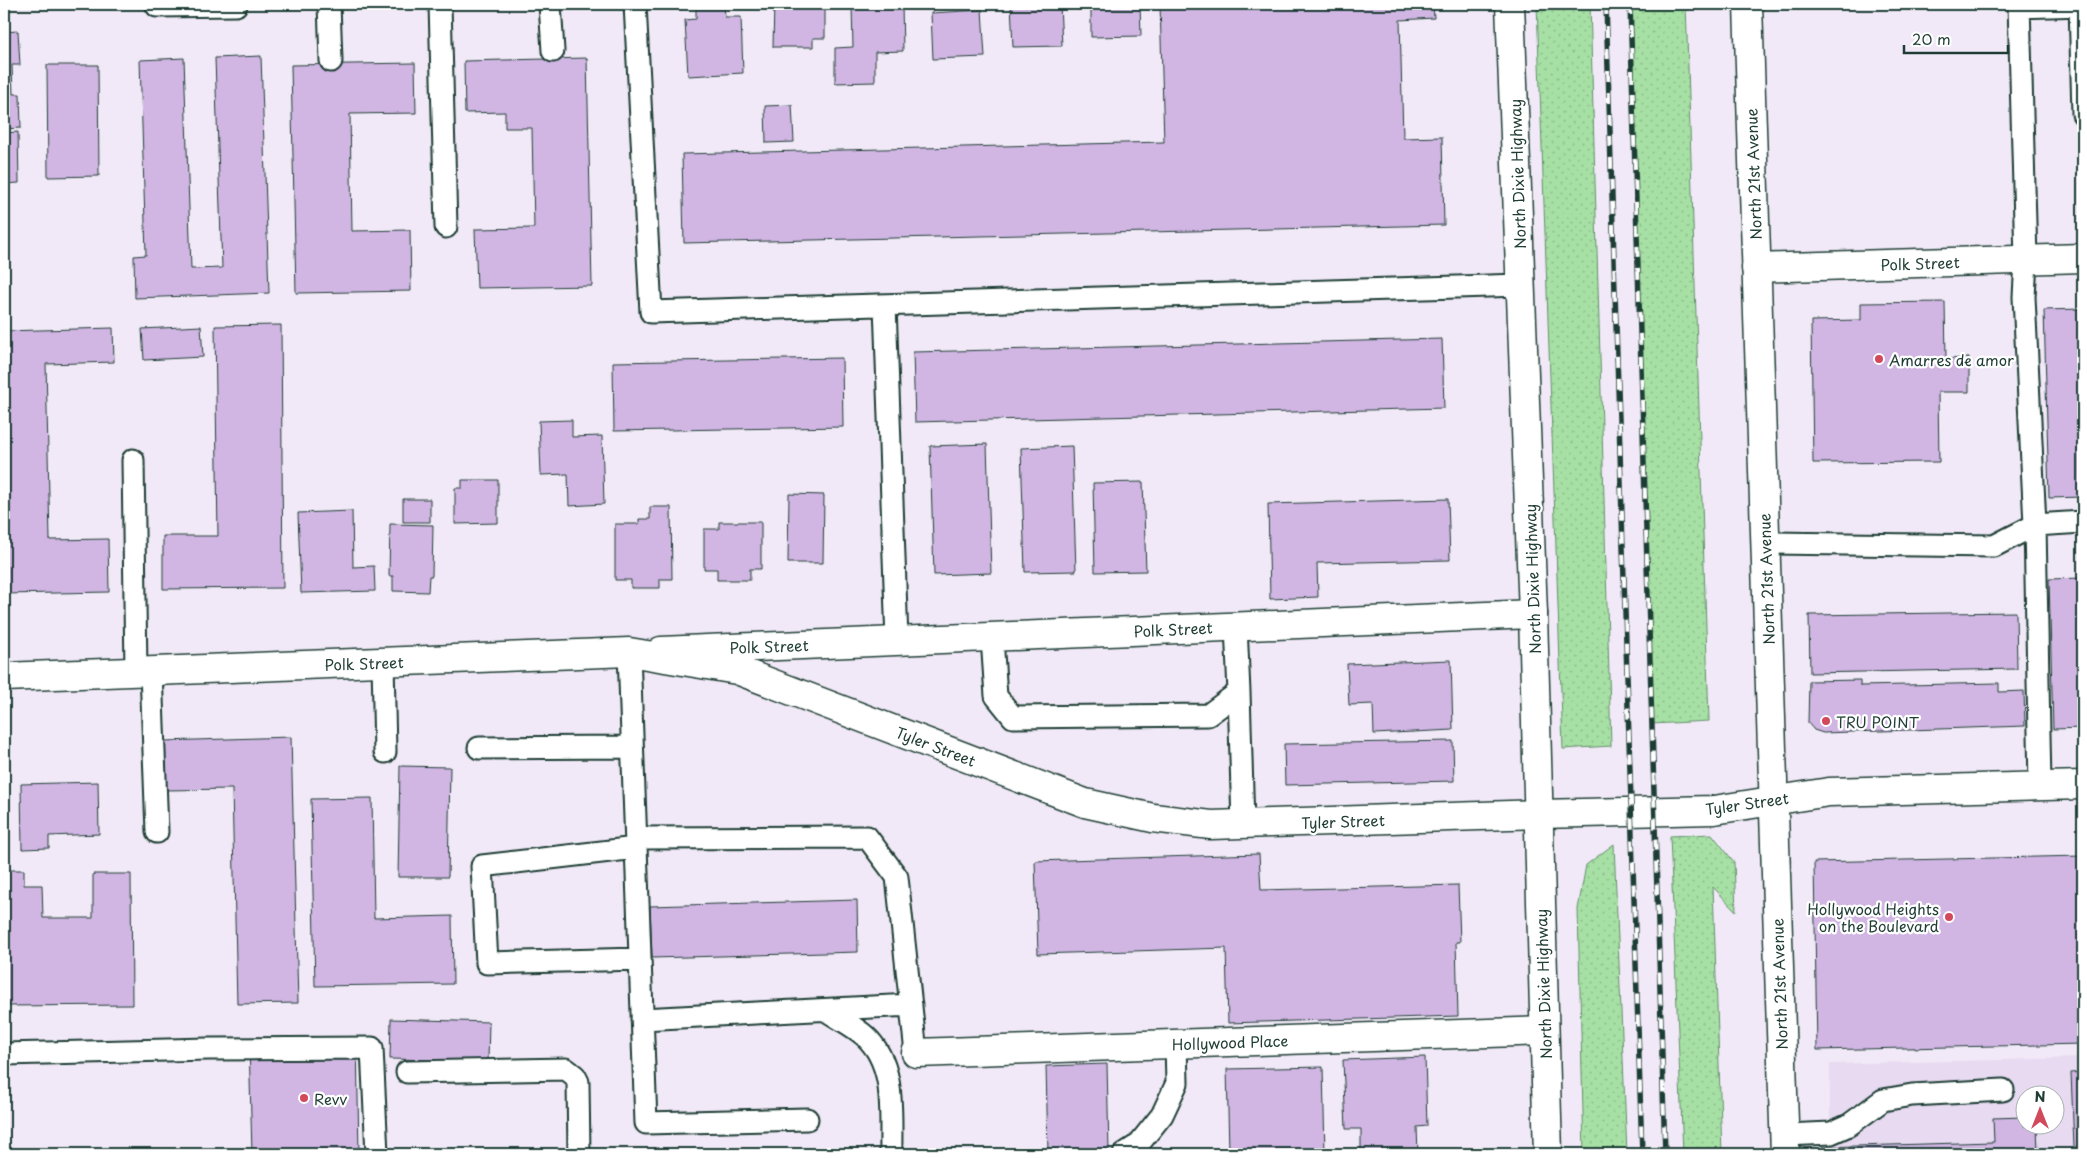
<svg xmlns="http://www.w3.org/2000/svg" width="2087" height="1158" font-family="'Playpen Sans',sans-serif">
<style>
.built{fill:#e7daf1;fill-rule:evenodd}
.grass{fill:url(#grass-dots);stroke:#638e6c}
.building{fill:#d1b6e4;stroke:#1f3d34}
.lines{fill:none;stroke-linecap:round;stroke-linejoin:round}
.service-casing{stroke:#1f3d34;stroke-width:25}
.minor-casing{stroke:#1f3d34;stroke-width:31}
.secondary-casing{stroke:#1f3d34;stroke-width:31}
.primary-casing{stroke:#1f3d34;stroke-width:31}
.service{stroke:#fff;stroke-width:21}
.minor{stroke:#fff;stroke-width:28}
.secondary{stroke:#fff;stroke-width:28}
.primary{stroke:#fff;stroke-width:28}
.rail-casing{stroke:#1f3d34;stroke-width:5.5}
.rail{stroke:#fff;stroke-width:4;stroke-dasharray:11;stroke-linecap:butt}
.poi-dot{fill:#d1495b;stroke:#fff;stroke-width:2}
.labels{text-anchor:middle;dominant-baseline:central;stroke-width:4.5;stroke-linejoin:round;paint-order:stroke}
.street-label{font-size:15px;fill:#1f3d34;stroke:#fff}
.poi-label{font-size:15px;fill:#1f3d34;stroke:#fff;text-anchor:start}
</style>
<defs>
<pattern id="grass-dots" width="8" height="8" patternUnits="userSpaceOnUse" patternTransform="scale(1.25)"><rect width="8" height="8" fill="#a7e0a4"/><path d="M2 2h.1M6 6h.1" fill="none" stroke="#8fc18e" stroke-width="1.8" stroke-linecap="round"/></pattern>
</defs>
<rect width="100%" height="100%" fill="#f1e9f7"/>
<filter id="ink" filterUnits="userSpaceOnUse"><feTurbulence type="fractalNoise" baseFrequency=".02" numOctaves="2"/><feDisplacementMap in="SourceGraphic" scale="10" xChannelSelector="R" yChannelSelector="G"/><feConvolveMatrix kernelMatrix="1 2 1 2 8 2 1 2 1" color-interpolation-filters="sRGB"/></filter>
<g filter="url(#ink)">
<path class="built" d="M2083,1058V1154H1830V1064ZM2024,1096H2054V1126H2024Z"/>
<path class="grass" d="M1537,4H1590L1611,746L1563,749Z
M1630,4H1686L1709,721L1651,724Z
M1712,834L1734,862L1736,911L1713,887L1722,1154H1683L1670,836Z
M1614,844L1627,1154H1584L1578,909L1586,865Z"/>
<path class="building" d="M724,4L725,17H741L743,73L688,76L685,20L696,19V5Z
M774,4H825V38H813V47H773Z
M1011,4H1060L1062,46L1013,47Z
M1091,4H1140L1141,36L1091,37Z
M1160,4H1433L1434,18L1400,20L1403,138L1442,137L1444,225L684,243L682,154L1164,142Z
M902,5L903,51L875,52V82L835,83V48L853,47L852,6Z
M982,10L985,57L933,59L931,13Z
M18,31L20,65H12L13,94H20L21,128L4,129V32Z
M261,56L269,293L135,298L134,256L146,255L140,60L184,58L191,269L222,268L215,58Z
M587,58L592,286L477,288L475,229L534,228L532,128H505V112L465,113L464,61Z
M415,63L416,113L350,114L352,231L410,230L411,291L296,293L291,65Z
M47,65H98L99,176L48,177Z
M792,105L794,142L766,143L765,106Z
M18,132L19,183L4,184V133Z
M1945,302L1946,359L1969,358V392H1938L1939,462L1813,463L1811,321L1861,320V303Z
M2083,309V497L2049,498L2044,310Z
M281,325L283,588L163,589V536H218L215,326Z
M201,326L203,357L144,360L142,329Z
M113,328L114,362L46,364L50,540L108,539L109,592L4,594V331Z
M1442,339L1444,408L915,422L913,352Z
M842,358L843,427L614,431L613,362Z
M572,420V437L602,436L604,504L569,506L568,474L541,475L539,421Z
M987,444L991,573L934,575L930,446Z
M1072,446L1076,571L1025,572L1021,448Z
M462,480H498V523L455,524V488H462Z
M1143,482L1146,571L1095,572L1093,483Z
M789,494L824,495L823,563H788Z
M403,499H430V522H403Z
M1448,499L1450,560L1317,563L1318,597L1270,599L1268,504Z
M650,507H671L672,579H660V588H631V580H615V524H639V519H650Z
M352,511L353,567L374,566L375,591L301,593L298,513Z
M719,522H761V569H750V580H717V569H704V529H719Z
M390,524L433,525L432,576H429L428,592L393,591V576H389Z
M2083,578V728L2053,729L2049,579Z
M2016,612L2017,669L1810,673L1809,615Z
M1451,660L1453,730L1374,734L1373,704L1349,705L1347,664Z
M1860,680V686L1999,683V692L2024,691L2025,726L1823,733L1814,730L1808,723L1809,681Z
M291,737L298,1003L237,1004L232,789L166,790L164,741Z
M1453,741L1454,781L1285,785L1284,744Z
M400,766L450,767L448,877H398Z
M98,782L99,834L49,836V848L22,849L21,784Z
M372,798L374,918L452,916L453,984L315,986L311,799Z
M1259,854L1261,890L1458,885L1460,942H1456L1458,1016L1228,1023L1226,948L1038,954L1035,861Z
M2083,856V1044L1817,1050L1814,862Z
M4,870H24V885H42L43,918H93V874H131L132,1005L4,1006Z
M857,900L858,952L652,958L650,906Z
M391,1019L489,1022L488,1061L390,1059Z
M357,1041L359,1154H252L249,1042Z
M1425,1057L1427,1126L1417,1127L1418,1154H1361V1129H1346L1343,1060Z
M1107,1064L1109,1152L1048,1153L1046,1066Z
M1323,1067L1325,1154H1163V1152L1229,1151L1227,1069Z
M2083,1072V1147H2074L2071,1073Z
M2024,1117V1126H2037L2038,1154H1822V1147L1994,1142L1993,1118Z"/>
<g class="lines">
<g class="service-casing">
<path id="service" d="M329,4L331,61
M440,4L446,227
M550,4L553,51
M635,4L651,312L1521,285
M2080,5L2083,114
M157,6L236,5
M2019,7L2083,5
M885,305L897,641
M133,460L136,671
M1765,543L1994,546L2035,525L2024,297L2026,260L2019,4
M992,638L996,696L1013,717L1208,715L1239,692L1236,626
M629,652L646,1123L807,1119
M383,662L385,752
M151,671L157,832
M1239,692L1243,824
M479,748L632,747
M2040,786L2035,525L2083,522
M636,838L867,837L897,877L916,1053
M636,848L482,866L487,963L640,959
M826,1010C839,1019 854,1026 865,1036C897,1065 890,1116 891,1154
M642,1019L911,1005
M4,1054L208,1049L372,1048L377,1154
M407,1072L566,1069L575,1076L578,1082L579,1154
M1785,1135L1831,1133L1849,1125L1883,1100L1912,1095L2003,1090
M1124,1154L1138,1145L1162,1115L1177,1083L1176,1044"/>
</g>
<g class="minor-casing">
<path id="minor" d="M1756,268L2083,258
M661,651L1533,614
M916,1053L1544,1031"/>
</g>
<g class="secondary-casing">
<path id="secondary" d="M4,677L629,652L737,670L1085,803L1153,818L1211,825L1539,814"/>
</g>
<g class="primary-casing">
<path id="primary" d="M1510,4L1533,614L1548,1154
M1748,4L1785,1154
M1539,814L1714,810L1829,792L2083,785"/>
</g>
<use href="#service" class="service"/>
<use href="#minor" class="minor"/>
<use href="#secondary" class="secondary"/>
<use href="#primary" class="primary"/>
<g class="rail-casing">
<path id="rail" d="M1606,4L1642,1154
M1630,4L1665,1154"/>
</g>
<use href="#rail" class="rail"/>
</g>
</g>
<g class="poi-dot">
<circle cx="1879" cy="359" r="5"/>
<circle cx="1826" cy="721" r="5"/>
<circle cx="1949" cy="917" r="5"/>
<circle cx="304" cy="1098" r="5"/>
</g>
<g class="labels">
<g class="street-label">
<text transform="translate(1517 174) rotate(-92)">North Dixie Highway</text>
<text transform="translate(1753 174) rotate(-92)">North 21st Avenue</text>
<text transform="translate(1920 263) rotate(-2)">Polk Street</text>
<text transform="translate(1532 579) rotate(-92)">North Dixie Highway</text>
<text transform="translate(1766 579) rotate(-92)">North 21st Avenue</text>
<text transform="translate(1173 629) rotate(-3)">Polk Street</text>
<text transform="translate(769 646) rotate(-2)">Polk Street</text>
<text transform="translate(364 663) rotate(-2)">Polk Street</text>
<text transform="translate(936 746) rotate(21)">Tyler Street</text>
<text transform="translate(1747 803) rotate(-8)">Tyler Street</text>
<text transform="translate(1343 821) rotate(-2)">Tyler Street</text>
<text transform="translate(1543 984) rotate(-92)">North Dixie Highway</text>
<text transform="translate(1779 984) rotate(-92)">North 21st Avenue</text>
<text transform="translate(1230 1042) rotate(-2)">Hollywood Place</text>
</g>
<g class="poi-label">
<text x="1889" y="359">Amarres de amor</text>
<text x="1836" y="721">TRU POINT</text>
<text x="1939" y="908" text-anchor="end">Hollywood Heights<tspan x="1939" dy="17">on the Boulevard</tspan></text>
<text x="314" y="1098">Revv</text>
</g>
</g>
<rect width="2087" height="1158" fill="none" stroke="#fff" stroke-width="20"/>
<rect x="10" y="10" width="2067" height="1138" fill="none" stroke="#1f3d34" stroke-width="2" filter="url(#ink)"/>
<g transform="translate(2040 1110)"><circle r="24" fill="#ffffff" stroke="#a5b1ae"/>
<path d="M0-4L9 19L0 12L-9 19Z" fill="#d1495b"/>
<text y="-8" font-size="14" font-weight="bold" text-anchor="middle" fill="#1f3d34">N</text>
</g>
<path d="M1904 45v8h104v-8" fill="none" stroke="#1f3d34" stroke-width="2.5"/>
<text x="1912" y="45" font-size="15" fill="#1f3d34" stroke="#ffffff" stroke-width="4" paint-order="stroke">20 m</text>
</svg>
